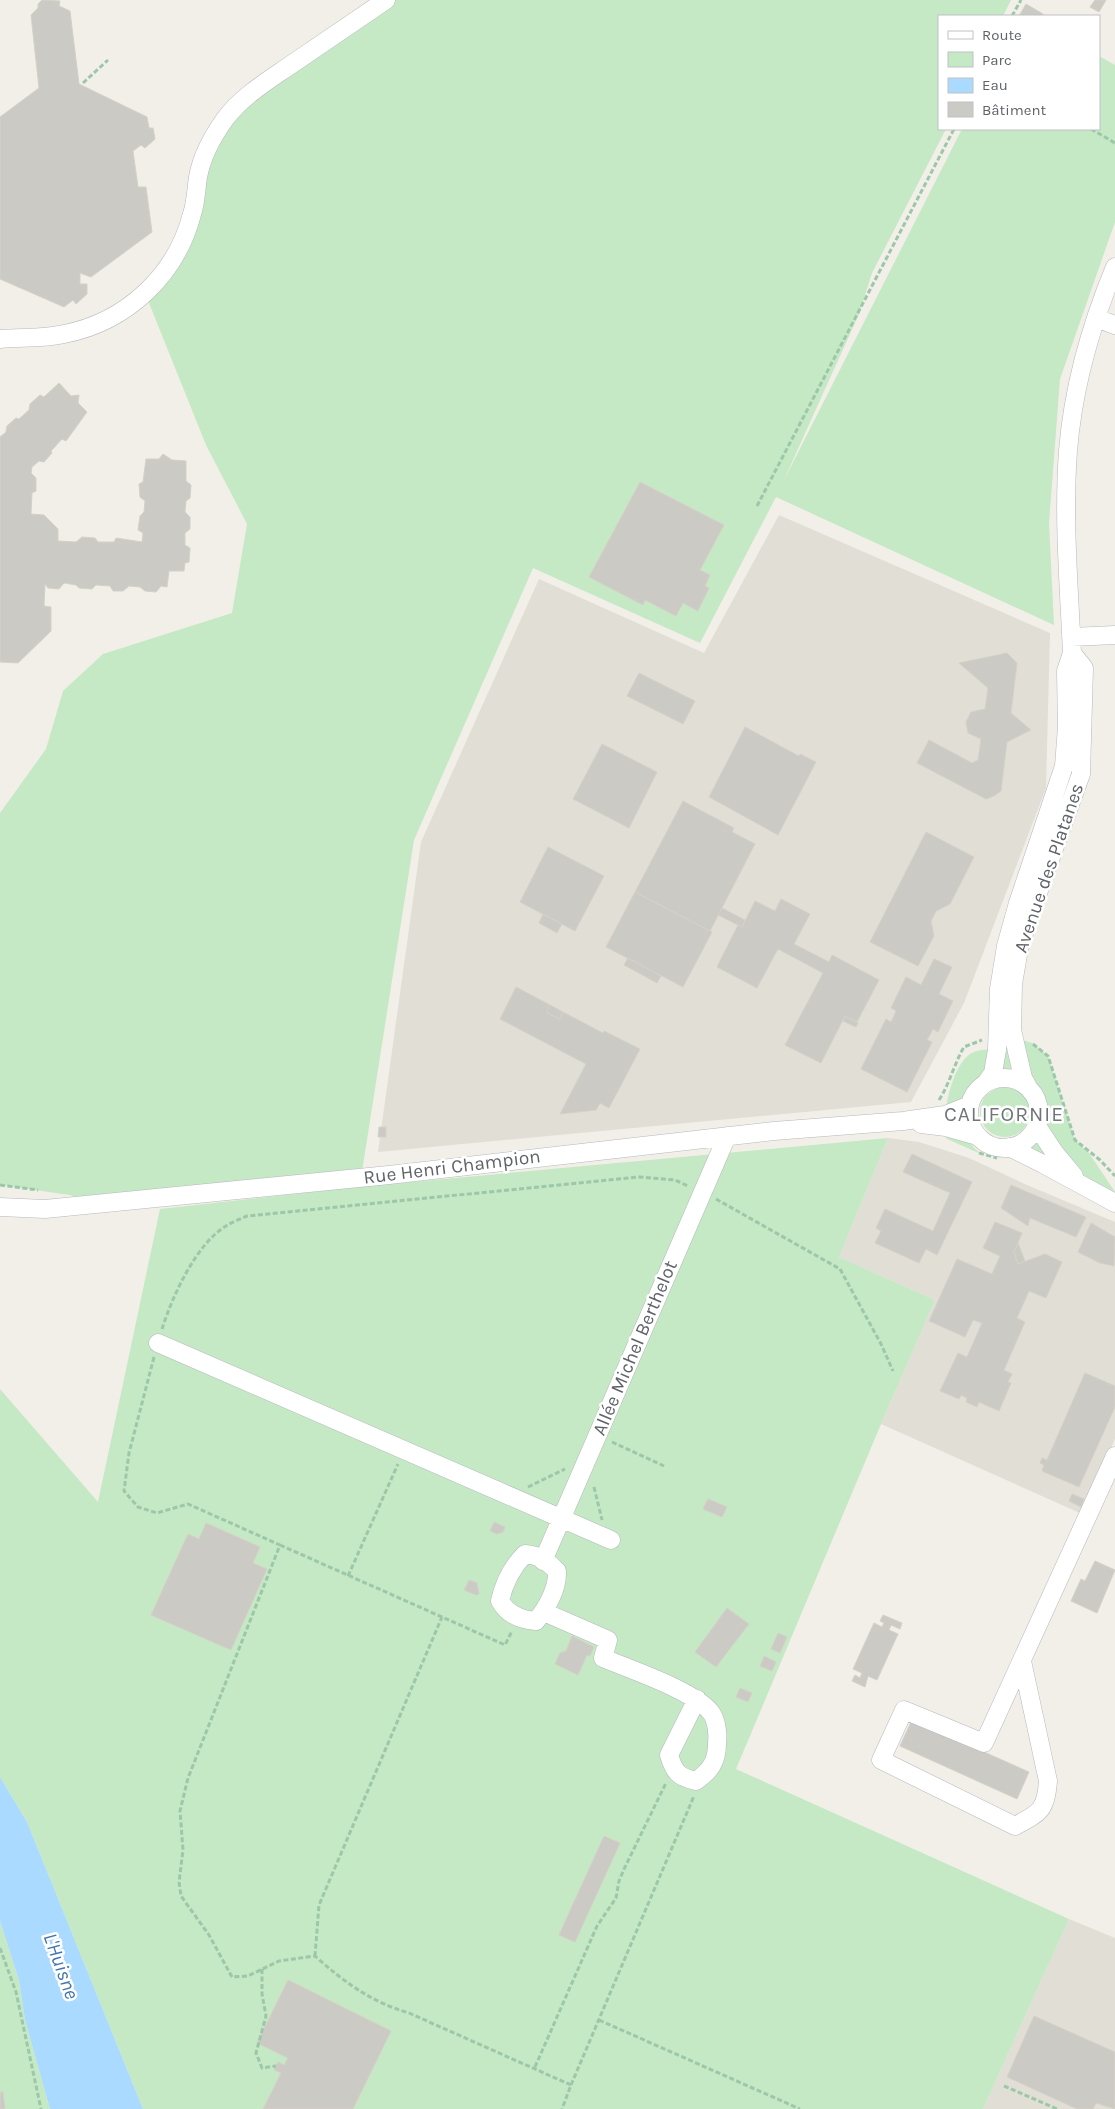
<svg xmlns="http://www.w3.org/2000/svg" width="1115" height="2109" font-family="Karla,sans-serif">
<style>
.education{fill:#e1ded6}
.green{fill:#c5e8c5}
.water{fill:#aadaff}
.building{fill:#cccac5;stroke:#d6d1c6}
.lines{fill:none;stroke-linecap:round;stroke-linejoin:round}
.minor-casing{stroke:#b5b8bc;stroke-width:19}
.path{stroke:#9cc7a9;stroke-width:3;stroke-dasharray:5 2.5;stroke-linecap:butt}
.minor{stroke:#fff;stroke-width:18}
.labels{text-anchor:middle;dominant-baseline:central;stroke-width:5;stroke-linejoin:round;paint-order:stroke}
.street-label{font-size:19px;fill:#5f6368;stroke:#fff}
.water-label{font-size:20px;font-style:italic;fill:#4174aa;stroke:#fff}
.quarter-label{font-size:21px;letter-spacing:1px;fill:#70757a;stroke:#fff}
</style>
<rect width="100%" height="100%" fill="#f1efe8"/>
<path class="education" d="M779,515L1050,633L1046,788L964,1003L911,1102L378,1152L421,842L539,579L704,653Z
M888,1138L919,1142L969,1158L1027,1185L1115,1222V1439L1082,1514L881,1424L935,1300L839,1257Z
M1069,1919L1115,1938V2109H983Z"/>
<path class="green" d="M386,0H1011L1003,16H939V129H946L872,273L859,314L783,482L962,129H1099V56L1115,65V222L1060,379L1049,523L1054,625L776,497L700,643L533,568L414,840L361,1178L92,1204L70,1195L0,1185V813L46,749L63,691L103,654L232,613L247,524L206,445L145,293L158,281L224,120Z
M1022,1040L1032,1043L1048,1056L1075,1140L1089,1153L1115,1192L1084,1187L1016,1146C1028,1141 1035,1133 1039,1121C1045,1100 1027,1079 1006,1077C1000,1077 996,1079 991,1082C974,1090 965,1106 972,1126L964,1133L974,1148L981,1154L947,1139C940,1119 952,1060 974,1052C987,1047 1003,1051 1016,1052Z
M980 1112a25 25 0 1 1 50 0a25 25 0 1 1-50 0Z
M888,1138L839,1257L935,1300L881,1424L736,1769L1069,1919L983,2109H143L27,1822L0,1777V1389L98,1502L160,1209L357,1187Z
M0,1921L19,1980L25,2020L50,2109H0Z"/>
<path class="water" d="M0,1777L27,1822L143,2109H50L25,2020L19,1980L0,1921Z"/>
<path class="building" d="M42,0L60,1L59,6L70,11L79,84L147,117L149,128H153L155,139L145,148L141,145L133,151L138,187H146L152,232L91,277L80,273V284H87V294L76,304L73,300L64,307L0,279V117L39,88L31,15L38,8V4Z
M1095,0H1106L1099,12L1090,7Z
M1026,4L1043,14L1042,16H1019Z
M59,383L71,396L79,395L78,403L87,412L66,441L62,439L51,451L52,453L44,462L39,461L32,467L31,473L36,478V491L32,493L31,514L44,515L58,529V541L76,542L82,537L95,538L98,542H114L116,538L142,542L143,533L138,530L140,516L144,512L145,501L140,497L139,484L143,482L146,459H159L163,454L172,460L186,461V481L191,485L190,498L186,501L185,512L190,517V529L185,533V545L190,548L189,562L185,563L184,571H169L167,587L161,586L156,592L145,591L140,587L129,586L123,591H113L110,586L96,585L92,589L79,588L76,585L64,583L59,589L48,588L45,584L44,606L51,607V631L18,663L0,662V437L6,432L7,426L16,418L19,419L29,410L30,404L40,395L44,397Z
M640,482L724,525L700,570L710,575L705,586L709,588L698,611L683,603L676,616L645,600L643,605L589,577Z
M1007,653L1017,663L1011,713L1031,730L1007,742L1001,791L994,796L986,799L917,763L929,740L972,763L978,760L981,739L968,733L966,722L971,712L985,709L988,688L959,663Z
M639,673L695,701L683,724L627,696Z
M745,727L799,756L800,754L816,762L778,835L709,797Z
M602,744L657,772L629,828L573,799Z
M683,801L734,828L732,832L755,844L710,931L635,892Z
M926,832L974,857L950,904L936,911L931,921L934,936L918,966L870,942Z
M548,847L604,876L575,931L520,902Z
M635,892L712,932L683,987L606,947Z
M781,899L810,914L794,944L829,962L832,955L879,980L857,1022L845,1016L821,1063L785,1045L823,973L778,949L757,988L717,967L738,925L742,927L755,901L775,911Z
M722,908L745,920L742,927L718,915Z
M543,914L562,924L557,933L539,923Z
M628,958L661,976L657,983L624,965Z
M934,959L952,967L939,994L953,1001L938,1032L933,1029L927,1040L932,1042L907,1092L861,1069L886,1019L891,1022L896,1011L891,1008L906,977L921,985Z
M516,987L550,1005L546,1012L559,1019L563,1012L603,1033L604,1031L640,1049L609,1108L600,1103L596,1110L560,1114L586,1064L500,1019Z
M550,1005L563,1012L559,1019L546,1012Z
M845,1016L858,1023L856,1027L843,1021Z
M379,1127H386V1137H378Z
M912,1154L972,1182L937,1255L926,1249L919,1263L875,1243L881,1231L876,1228L885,1209L933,1231L950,1193L903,1172Z
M1011,1185L1086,1217L1076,1237L1030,1218L1028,1226L1001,1208Z
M995,1222L1022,1233L1014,1252L1018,1264L1045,1254L1062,1262L1046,1298L1029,1291L1017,1318L1025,1322L1004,1370L1012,1374L1008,1382L1011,1383L999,1411L979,1402L977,1407L966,1402L967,1398L961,1395L959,1399L940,1391L958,1353L967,1357L982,1323L973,1320L965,1337L929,1321L957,1259L992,1274L1000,1256L983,1248Z
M1091,1223L1115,1237L1114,1266L1100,1263L1078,1252Z
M1018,1243L1025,1261L1018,1264L1014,1252Z
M1085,1373L1115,1386V1407L1079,1487L1042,1471L1044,1465L1040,1463L1042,1458L1047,1460Z
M1072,1494L1084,1499L1081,1507L1069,1501Z
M708,1499L727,1507L722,1517L703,1509Z
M494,1522L505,1527L503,1532L497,1534L490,1531Z
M206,1523L260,1547L253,1563L267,1569L231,1650L151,1615L188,1534L199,1539Z
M1095,1561L1115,1570L1097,1613L1071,1601L1081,1579L1085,1581Z
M469,1580L477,1583L479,1594L476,1595L464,1590Z
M727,1608L749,1624L716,1667L695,1652Z
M883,1615L902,1623L900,1629L891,1625L889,1630L898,1634L877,1680L868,1676L865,1687L852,1681L855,1675L860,1678L862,1673L853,1669L874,1623L882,1627L884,1623L880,1621Z
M778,1633L787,1637L780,1653L771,1649Z
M572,1636L594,1647L590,1656L587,1655L578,1675L555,1664L560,1653L566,1651Z
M764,1656L776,1662L772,1671L760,1666Z
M740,1688L752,1693L748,1702L736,1697Z
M912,1720L1029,1772L1017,1799L900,1746Z
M604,1836L620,1843L575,1942L559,1935Z
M288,1980L391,2031L353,2109H263L281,2073L274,2070L278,2062L284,2065L288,2058L257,2043Z
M1034,2016L1115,2052V2109L1096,2103L1093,2109H1077L1007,2077Z
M0,2092H3L5,2109H0Z"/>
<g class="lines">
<g class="minor-casing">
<path id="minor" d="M1096,318L1115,325
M0,339C21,337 43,339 64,334C126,322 176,276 192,214C196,202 196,190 198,177C202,155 212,137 225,119C242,96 269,80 292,64C323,43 354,22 386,0
M1071,637L1115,635
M969 1113a35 35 0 1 1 70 0a35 35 0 1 1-70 0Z
M986,1083L993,1073L997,1050L999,989L1006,946L1018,903L1064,766L1067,727L1066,671L1072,653C1069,586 1063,518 1068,451C1073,388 1091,325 1115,267
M1027,1085L1023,1078L1012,1030L1013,984L1019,949L1029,918L1081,774L1084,668L1072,653
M921,1124L946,1127L978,1136
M1037,1126L1054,1152L1074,1176
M1009,1147L1043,1164L1115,1203
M0,1207L45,1209L389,1175L774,1131L903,1121L945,1115L970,1105
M158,1343L611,1540
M525,1554C539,1555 547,1561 557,1571C558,1588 547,1608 536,1621C521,1620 508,1615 500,1601C504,1583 512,1567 525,1554Z
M543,1561L727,1136
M544,1612L608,1640L603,1658C629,1669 698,1692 712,1714C717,1722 718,1735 717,1744C717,1762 710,1771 696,1781C678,1777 674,1772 669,1755L697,1699
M1022,1661L1048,1781C1046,1810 1040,1813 1015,1826L881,1760L904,1710L984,1743L1115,1456"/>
</g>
<path class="path" d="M1012,16L1021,0
M83,83L108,60
M1091,129L1115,143
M757,506L954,129
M1033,1044L1048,1056L1075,1140L1100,1160L1115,1176
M939,1100C950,1083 954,1064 964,1047L982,1040
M979,1153L997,1158
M0,1185L38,1190
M716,1199L840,1269L881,1344L893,1371
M162,1329C172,1297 196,1244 226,1226C232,1222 240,1219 247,1216L639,1177L675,1180L688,1186
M154,1357L129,1453L124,1491L138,1507L157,1513L188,1504L280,1545L188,1778L180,1811L183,1850L179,1882L181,1896L209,1935L232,1977L248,1976L279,1961L315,1956C344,1982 371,2002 409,2013L571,2085L562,2109
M612,1442L664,1466
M528,1487L565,1469
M594,1487L602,1520
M280,1545L505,1645L512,1631
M348,1576L398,1464
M0,1948L16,1992L41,2109
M315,1956L319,1905L442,1617
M262,1969V1994L266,2016L256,2053L262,2068L276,2066
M599,2020L800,2109
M535,2067L597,1926L616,1898L619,1881L625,1867L666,1783
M571,2085L694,1796
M1004,2086L1057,2109"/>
<use href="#minor" class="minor"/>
</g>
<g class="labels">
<g class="street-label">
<text transform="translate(1049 868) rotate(-71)">Avenue des Platanes</text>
<text transform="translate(452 1167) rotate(-7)">Rue Henri Champion</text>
<text transform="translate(635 1348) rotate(-67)">Allée Michel Berthelot</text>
</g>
<g class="water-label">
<text transform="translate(61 1966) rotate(70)">L'Huisne</text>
</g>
<g class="quarter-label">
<text x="1004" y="1114">CALIFORNIE</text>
</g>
</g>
<rect x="938" y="15" width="162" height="115" fill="#ffffff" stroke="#bfc1c3"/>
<rect x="948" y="31" width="25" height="8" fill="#ffffff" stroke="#bfc1c3"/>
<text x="982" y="40" font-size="15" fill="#5f6368">Route</text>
<rect x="948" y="52" width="25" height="15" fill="#c5e8c5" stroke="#bfc1c3"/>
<text x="982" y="65" font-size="15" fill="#5f6368">Parc</text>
<rect x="948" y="78" width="25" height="15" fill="#aadaff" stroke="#bfc1c3"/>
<text x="982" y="90" font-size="15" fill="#5f6368">Eau</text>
<rect x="948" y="102" width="25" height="15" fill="#cccac5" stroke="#bfc1c3"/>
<text x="982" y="115" font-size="15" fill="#5f6368">Bâtiment</text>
</svg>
